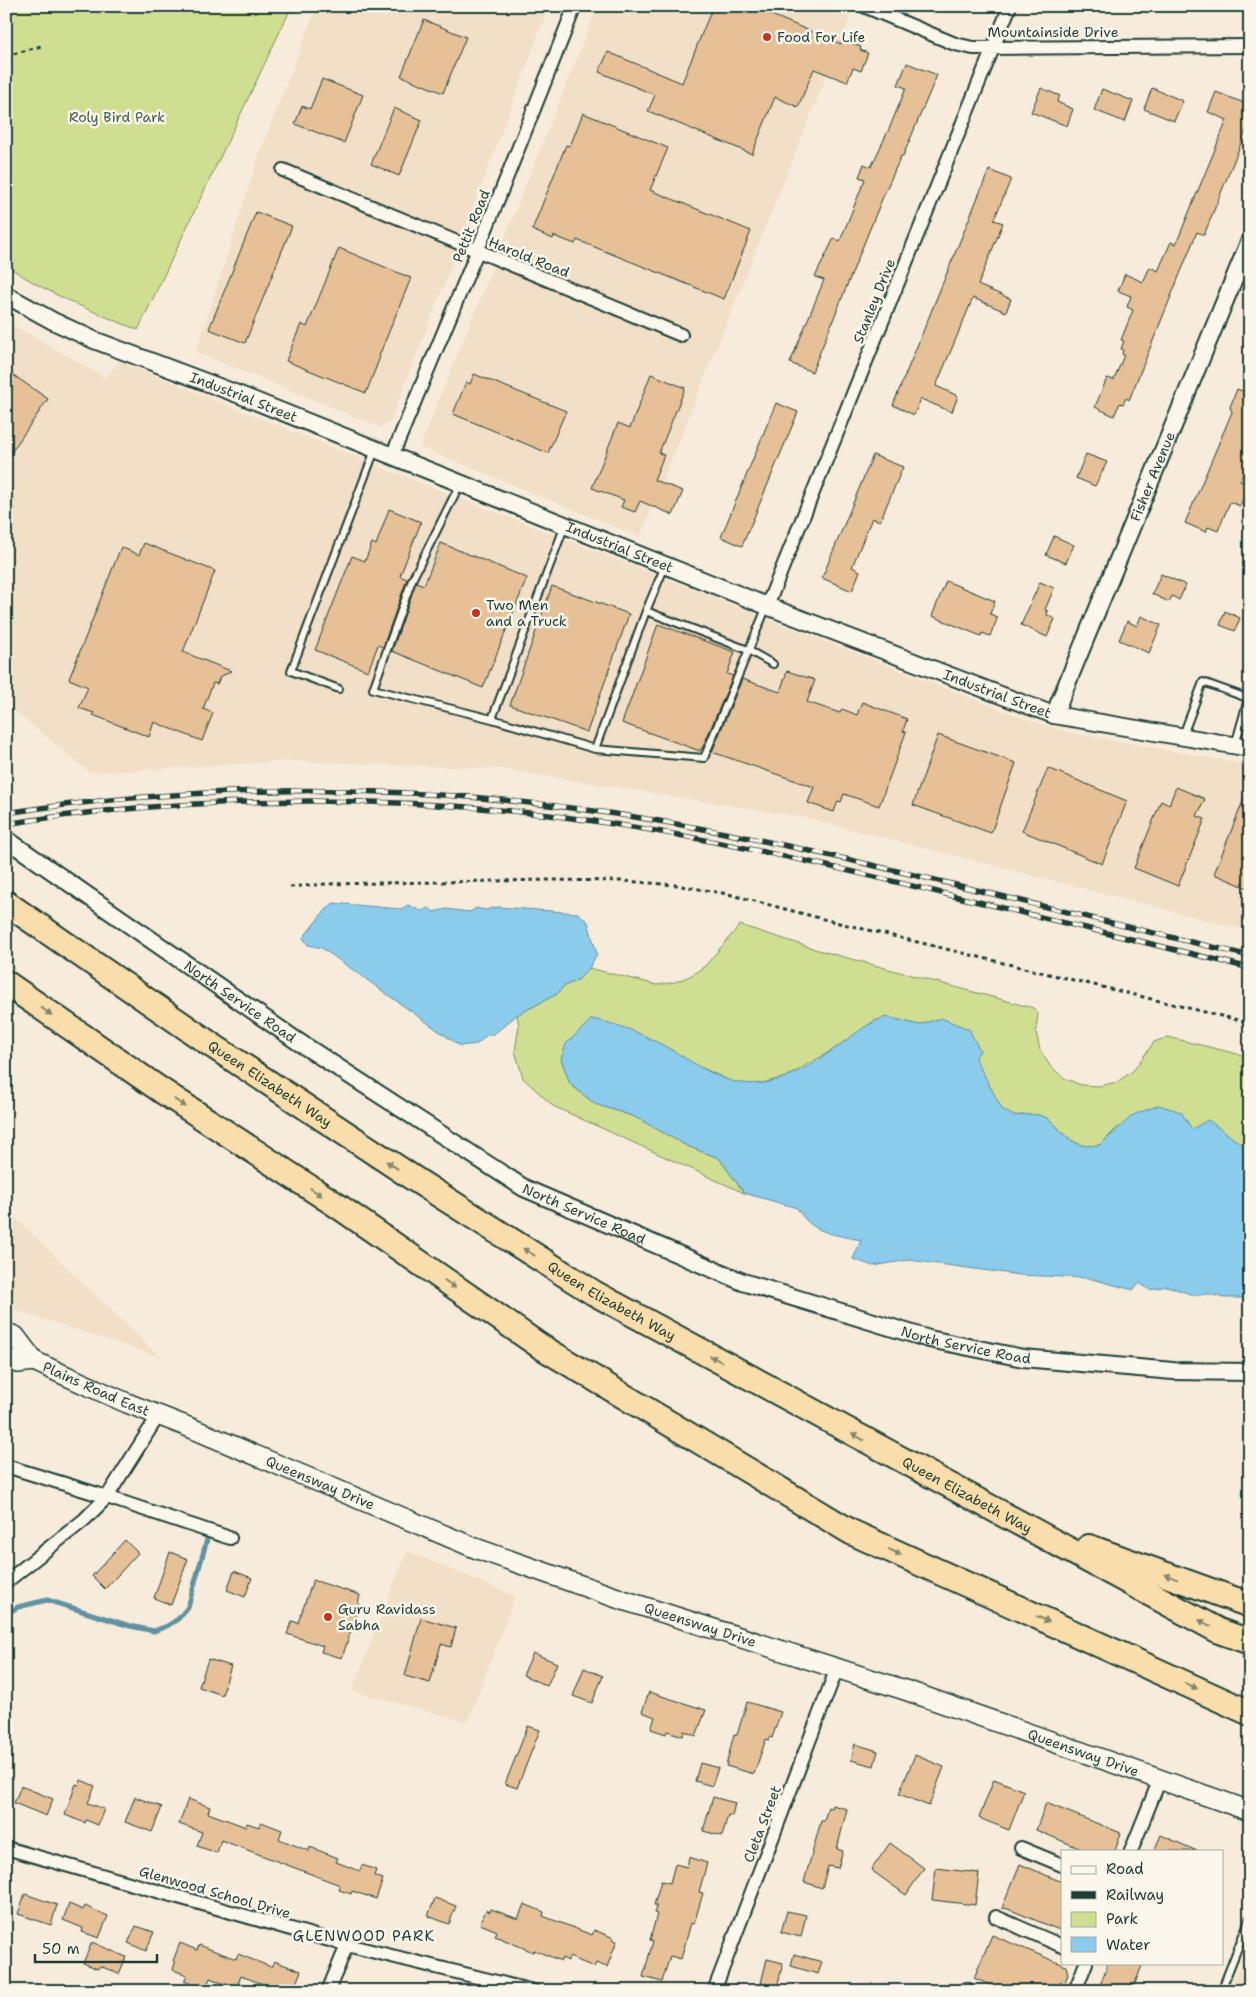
<svg xmlns="http://www.w3.org/2000/svg" width="1256" height="1997" font-family="'Shantell Sans',sans-serif">
<style>
.built{fill:#f2dfc7}
.green{fill:#d0de91;stroke:#788e62}
.water{fill:#8bcbec;stroke:#6092a2}
.lines{fill:none;stroke-linecap:round;stroke-linejoin:round}
.stream{stroke:#6092a2;stroke-width:5}
.building{fill:#e6c097;stroke:#1f3d34}
.service-casing{stroke:#1f3d34;stroke-width:10}
.minor-casing{stroke:#1f3d34;stroke-width:16}
.tertiary-casing{stroke:#1f3d34;stroke-width:20}
.secondary-casing{stroke:#1f3d34;stroke-width:22}
.motorway-casing{stroke:#1f3d34;stroke-width:28}
.path{stroke:#1f3d34;stroke-width:3;stroke-dasharray:4 4;stroke-linecap:butt}
.service{stroke:#fbf7ec;stroke-width:6}
.minor{stroke:#fbf7ec;stroke-width:12}
.tertiary{stroke:#fbf7ec;stroke-width:16}
.secondary{stroke:#fbf7ec;stroke-width:19}
.motorway{stroke:#f9deab;stroke-width:24}
.rail-casing{stroke:#1f3d34;stroke-width:5.5}
.rail{stroke:#fbf7ec;stroke-width:4;stroke-dasharray:11;stroke-linecap:butt}
.oneway{fill:#81856a}
.poi-dot{fill:#c8321e;stroke:#fbf7ec;stroke-width:2}
.labels{text-anchor:middle;dominant-baseline:central;stroke-width:5;stroke-linejoin:round;paint-order:stroke}
.street-label{font-size:14px;fill:#1f3d34;stroke:#fbf7ec}
.poi-label{font-size:14px;fill:#1f3d34;stroke:#fbf7ec;text-anchor:start}
.park-label{font-size:14px;fill:#425d47;stroke:#fbf7ec}
.neighbourhood-label{font-size:15px;letter-spacing:1px;fill:#1f3d34;stroke:#fbf7ec}
</style>
<rect width="100%" height="100%" fill="#f7ecdb"/>
<filter id="ink" filterUnits="userSpaceOnUse"><feTurbulence type="fractalNoise" baseFrequency=".02" numOctaves="2"/><feDisplacementMap in="SourceGraphic" scale="10" xChannelSelector="R" yChannelSelector="G"/><feConvolveMatrix kernelMatrix="1 2 1 2 8 2 1 2 1" color-interpolation-filters="sRGB"/></filter>
<g filter="url(#ink)">
<path class="built" d="M317,6H549L448,275L390,422L380,427L196,352L261,149Z
M598,6H820L850,18L640,537L420,447Z
M6,321L106,378L119,361L396,473L1022,718L1068,732L1250,765V931L807,818L502,769L289,761L90,773L6,704Z
M6,1209L160,1357L6,1307Z
M407,1551L515,1596L468,1722L352,1691Z
M1250,1938V1991H1229Z"/>
<path class="green" d="M6,6H292L138,330C92,311 47,294 6,265Z
M740,925L818,950L1033,1008L1038,1014L1036,1032L1040,1050L1050,1066L1064,1078L1081,1085L1099,1086L1117,1082L1133,1071L1154,1042L1168,1037L1250,1057V1148L1192,1129L1118,1127L1100,1145C1095,1145 1086,1147 1081,1145C1050,1132 1060,1108 1014,1116L1002,1110L974,1057L941,1018L919,1025L887,1017L874,1021L834,1049L786,1077L754,1085L732,1082L703,1068L561,1059L570,1084L595,1104L635,1117L687,1146L719,1158L744,1193L553,1106L523,1078L515,1051L519,1025L517,1015L557,994L563,987L579,979L589,968L657,985L675,982L690,976L705,966Z"/>
<path class="water" d="M333,903L401,909L408,905L421,911L429,908L434,912L446,909L470,912L476,908L485,910L498,907L578,913L588,922L597,954L589,968L579,979L563,987L557,994L517,1015L494,1034H488L477,1044L460,1046L322,948L308,945L303,938L321,915Z
M887,1017L919,1025L941,1018L969,1029L980,1051L975,1058L1002,1109L1014,1116C1060,1108 1049,1132 1081,1145C1086,1147 1095,1145 1100,1145L1133,1115L1159,1105L1181,1112L1192,1129L1208,1120L1240,1143L1250,1148V1298H1224L1209,1294L1193,1295L1167,1286L1150,1290L1139,1283L1133,1290L1088,1278L1019,1275L909,1260L873,1266L853,1259L861,1240C833,1234 812,1234 797,1208L744,1193L719,1158L687,1146L635,1117L595,1104L570,1084L561,1059L566,1044L592,1019C613,1023 634,1030 653,1040C699,1062 730,1099 786,1077C803,1071 829,1053 844,1042C858,1032 870,1021 887,1017Z"/>
<g class="lines">
<path class="stream" d="M6,1614L18,1607L47,1600L130,1626L154,1631L167,1626L178,1619L188,1607L208,1536"/>
</g>
<path class="building" d="M713,6H750L841,44L842,39L861,47L860,50L868,53L861,71L853,68L847,82L814,69L798,107L775,97L752,154L648,111L655,95L599,72L608,52L682,83Z
M424,20L466,37L443,93L401,76Z
M907,63L937,75L903,156H901L882,199L812,372L790,363L824,280L815,277L834,238L840,241L865,179L859,177L864,164L871,167L889,129L906,88L898,85Z
M322,79L363,95L344,143L295,124L302,106L310,109Z
M1041,88L1060,96L1057,102L1073,109L1067,126L1031,112Z
M1152,88L1183,101L1174,121L1144,109Z
M1102,89L1133,101L1125,122L1094,110Z
M1216,92L1247,104L1246,106L1250,108V121L1204,235L1197,232L1129,400L1126,398L1123,404L1120,403L1114,416L1095,407L1107,378L1114,380L1124,355L1122,354L1123,350L1121,349L1124,341L1121,340L1133,310L1127,307L1131,296L1118,291L1125,274L1143,282L1150,267L1158,271L1171,242L1176,244L1227,120L1208,112Z
M394,108L422,120L399,176L371,164Z
M583,113L668,148L650,190L751,231L724,299L577,240L575,244L554,236L553,239L532,230L566,145L570,146Z
M989,170L1011,179L994,220L1003,223L978,285L1011,299L1006,312L973,298L936,386L958,396L952,412L921,399L914,415L893,405Z
M256,212L292,226L245,343L209,329Z
M339,248L411,278L379,356L380,357L366,393L286,361L301,324L307,327Z
M6,370L48,399L6,460Z
M474,374L566,411L548,453L453,414L466,382L470,384Z
M651,374L685,388L659,453L664,455L654,480L683,491L673,515L640,501L635,512L621,507L624,500L592,488L618,423L630,428Z
M1237,389L1250,394V457L1240,481L1249,485L1240,506L1230,502L1218,531L1208,527L1206,532L1185,523L1232,412L1230,407Z
M776,403L798,412L742,546L721,537Z
M1086,454L1107,462L1095,486L1076,478Z
M873,455L903,467L880,521L872,518L852,567L860,571L852,591L822,578Z
M389,509L421,522L400,576L407,579L383,647L378,645L368,671L315,650L352,556L365,561L372,543L376,545Z
M1054,536L1074,545L1066,563L1046,555Z
M144,543L215,571L183,652L231,671L220,677L217,684L213,683L203,709L213,713L202,741L154,722L149,737L93,715L94,713L79,708L88,687L69,679L121,547L139,555Z
M441,543L527,578L483,688L392,651L416,582L424,585Z
M1161,574L1186,585L1179,600L1172,596L1169,602L1152,594Z
M946,581L995,601L990,614L998,617L990,636L982,633L981,636L932,616Z
M1040,582L1054,588L1045,610L1048,611L1047,615L1055,619L1047,637L1021,625Z
M552,586L629,614L587,732L510,705Z
M1225,611L1240,618L1235,631L1220,625Z
M1141,616L1161,625L1149,653L1119,640L1127,621L1137,626Z
M658,624L735,652L727,674L733,676L702,749L701,748L700,751L622,723Z
M787,671L815,680L807,702L840,713L842,709L857,715L862,702L907,719L903,731L906,732L879,806L844,794L841,802L838,801L834,812L808,803L814,787L712,752L742,679L780,692Z
M938,735L1016,763L991,833L913,805Z
M1048,768L1127,801L1102,864L1022,831Z
M1249,786H1250V889L1214,874Z
M1176,787L1205,799L1197,816L1205,819L1178,886L1134,868L1161,801L1169,805Z
M125,1540L138,1553L105,1589L92,1576Z
M170,1552L188,1559L171,1605L154,1598Z
M234,1571L252,1578L245,1597L227,1590Z
M313,1580L360,1595L358,1604L359,1605L342,1658L321,1652L323,1646L287,1634L292,1621L298,1623Z
M421,1618L456,1628L451,1647L441,1644L430,1683L405,1676Z
M533,1653L557,1663L547,1686L523,1675Z
M208,1659L231,1666L222,1695L199,1687Z
M584,1668L603,1676L592,1703L573,1696Z
M649,1692L706,1710L696,1736L684,1731L683,1736L667,1731L666,1734L651,1729L655,1717L642,1712Z
M747,1702L781,1712L772,1738L770,1737L769,1740L766,1739L754,1774L726,1766L734,1734L737,1735Z
M528,1726L540,1730L517,1788L505,1784Z
M855,1744L878,1751L874,1766L851,1760Z
M915,1755L944,1767L929,1806L899,1794Z
M700,1763L718,1768L712,1786L695,1781Z
M994,1779L1024,1791L1009,1830L979,1818Z
M81,1780L95,1786L88,1803L104,1809L98,1825L86,1820L85,1823L65,1815L76,1784L79,1785Z
M21,1786L53,1799L46,1816L14,1803Z
M135,1797L162,1807L152,1832L125,1822Z
M713,1797L735,1803L732,1816L728,1815L722,1836L703,1831Z
M188,1799L210,1807L208,1813L246,1827L247,1823L259,1827L261,1822L282,1830L279,1839L309,1851L310,1847L338,1858L336,1862L360,1871L362,1865L376,1870L374,1876L383,1879L376,1899L352,1891L351,1894L339,1890L340,1885L221,1840L217,1853L197,1846L202,1832L179,1824Z
M1046,1803L1121,1833L1115,1851H1086L1036,1830Z
M832,1805L847,1809L837,1849L843,1851L838,1868L828,1866L822,1888L804,1882L821,1821H824L828,1807L831,1808Z
M1161,1835L1197,1851H1154Z
M890,1843L924,1868L906,1895L871,1870Z
M689,1857L707,1863L699,1892L703,1893L694,1924L691,1923L681,1959L670,1956L662,1982L643,1977L653,1941L650,1940L657,1914L654,1913L657,1905H654L661,1881L670,1883L675,1864L687,1867Z
M1020,1864L1062,1882V1931L1008,1909L1002,1908Z
M936,1868L979,1873L975,1905L932,1900Z
M25,1894L57,1905L51,1925L18,1914Z
M435,1898L456,1906L449,1924L428,1916Z
M69,1904L83,1910L85,1906L108,1916L99,1938L82,1932L83,1928L63,1920Z
M524,1904L544,1912L543,1916L592,1935L594,1930L614,1938L613,1940L617,1941L607,1967L596,1963L594,1967L569,1957L568,1961L562,1958L561,1961L534,1950L533,1952L495,1936L497,1931L480,1924L486,1910L490,1912L491,1909L518,1919Z
M787,1911L806,1915L801,1937L781,1932Z
M136,1926L154,1932L146,1951L128,1943Z
M992,1935L1066,1966L1068,1974L1065,1982L1061,1981L1057,1991H1004L974,1978Z
M92,1942L126,1957L119,1974L100,1966L98,1969L83,1963Z
M180,1943L197,1950L199,1945L236,1959L238,1954L271,1967L274,1961L301,1971L293,1991H282L241,1976L236,1989L210,1978L205,1990L184,1981L187,1975L173,1970L175,1963L173,1961Z
M794,1954L822,1962L818,1974L791,1966Z
M767,1959L783,1963L777,1987L761,1983Z
M1108,1963H1143L1132,1991H1098Z"/>
<g class="lines">
<g class="service-casing">
<path id="service" d="M460,484L412,580L373,689L492,719L565,525
M646,611L748,650L773,664
M339,689L291,671L375,450
M492,719L595,749L646,611L665,566
M1183,735L1203,682L1250,699
M1235,745L1248,699
M595,749L704,758L767,606
M1221,1991L1250,1917"/>
</g>
<g class="minor-casing">
<path id="minor" d="M864,6L955,44L973,48L1250,46
M283,170L681,335
M392,456L477,252L575,6
M767,606L1010,6
M6,1466L107,1497L230,1538
M6,1582L84,1520L107,1497L158,1416
M6,1848L347,1945L533,1991
M1021,1848L1062,1865
M1131,1851L1160,1779
M996,1917L1062,1946
M966,1989L970,1991
M328,1991L347,1945
M714,1991L837,1668
M1075,1991L1086,1963"/>
</g>
<g class="tertiary-casing">
<g id="tertiary">
<path id="s1" d="M6,295L53,321L94,340L240,395L767,606L1011,699L1054,715L1250,748"/>
<path id="s2" d="M1054,715L1250,240"/>
<path id="s3" d="M6,839L297,1041L524,1188L743,1282L929,1339L1023,1358L1173,1371L1250,1372"/>
</g>
</g>
<g class="secondary-casing">
<g id="secondary">
<path id="s4" d="M6,1333L15,1336L34,1361L62,1374L127,1403L191,1428L475,1548L620,1599L908,1691L1250,1811"/>
<path d="M6,1358L18,1363L34,1361"/>
</g>
</g>
<g class="motorway-casing">
<g id="motorway">
<path id="s5" d="M6,903L213,1046L416,1180L594,1293L1219,1631L1250,1642"/>
<path d="M6,983L162,1091L338,1206L540,1346L851,1532L1250,1713"/>
<path d="M1089,1547L1250,1605"/>
</g>
</g>
<path class="path" d="M6,9L7,6
M6,56L41,46
M290,887L326,884L549,880L624,881L676,885L728,894L827,920L1250,1023"/>
<use href="#service" class="service"/>
<use href="#minor" class="minor"/>
<use href="#tertiary" class="tertiary"/>
<use href="#secondary" class="secondary"/>
<use href="#motorway" class="motorway"/>
<g class="rail-casing">
<path id="rail" d="M6,813C199,784 401,783 594,811C718,828 839,857 960,886C1057,910 1153,933 1250,956
M6,824C194,794 406,794 594,821C716,839 835,867 954,896C1053,920 1151,944 1250,968"/>
</g>
<use href="#rail" class="rail"/>
</g>
<defs><path id="oneway-solid" d="M-6-.8H1V-3.2L6.5 0L1 3.2V.8H-6Z" transform="scale(1.25)"/></defs>
<g class="oneway">
<use href="#oneway-solid" transform="translate(46 1011) rotate(35)"/>
<use href="#oneway-solid" transform="translate(180 1103) rotate(33)"/>
<use href="#oneway-solid" transform="translate(392 1165) rotate(-146)"/>
<use href="#oneway-solid" transform="translate(316 1192) rotate(33)"/>
<use href="#oneway-solid" transform="translate(529 1252) rotate(-148)"/>
<use href="#oneway-solid" transform="translate(450 1284) rotate(35)"/>
<use href="#oneway-solid" transform="translate(716 1359) rotate(-152)"/>
<use href="#oneway-solid" transform="translate(858 1437) rotate(-152)"/>
<use href="#oneway-solid" transform="translate(895 1552) rotate(24)"/>
<use href="#oneway-solid" transform="translate(1171 1577) rotate(-160)"/>
<use href="#oneway-solid" transform="translate(1043 1619) rotate(24)"/>
<use href="#oneway-solid" transform="translate(1205 1623) rotate(-152)"/>
<use href="#oneway-solid" transform="translate(1191 1686) rotate(24)"/>
</g>
</g>
<g class="poi-dot">
<circle cx="767" cy="37" r="5"/>
<circle cx="476" cy="613" r="5"/>
<circle cx="328" cy="1617" r="5"/>
</g>
<g class="labels">
<g class="street-label">
<text x="1053" y="32">Mountainside Drive</text>
<text transform="translate(471 226) rotate(-68)">Pettit Road</text>
<text transform="translate(529 257) rotate(22)">Harold Road</text>
<text transform="translate(874 301) rotate(-68)">Stanley Drive</text>
<text stroke="none"><textPath href="#s1" startOffset="259">Industrial Street</textPath></text>
<text stroke="none"><textPath href="#s2" startOffset="258">Fisher Avenue</textPath></text>
<text stroke="none"><textPath href="#s1" startOffset="664">Industrial Street</textPath></text>
<text stroke="none"><textPath href="#s1" startOffset="1069">Industrial Street</textPath></text>
<text stroke="none"><textPath href="#s3" startOffset="285">North Service Road</textPath></text>
<text stroke="none"><textPath href="#s5" startOffset="320">Queen Elizabeth Way</textPath></text>
<text stroke="none"><textPath href="#s3" startOffset="690">North Service Road</textPath></text>
<text stroke="none"><textPath href="#s5" startOffset="725">Queen Elizabeth Way</textPath></text>
<text stroke="none"><textPath href="#s3" startOffset="1095">North Service Road</textPath></text>
<text stroke="none"><textPath href="#s4" startOffset="109">Plains Road East</textPath></text>
<text stroke="none"><textPath href="#s4" startOffset="352">Queensway Drive</textPath></text>
<text stroke="none"><textPath href="#s5" startOffset="1130">Queen Elizabeth Way</textPath></text>
<text stroke="none"><textPath href="#s4" startOffset="758">Queensway Drive</textPath></text>
<text stroke="none"><textPath href="#s4" startOffset="1162">Queensway Drive</textPath></text>
<text transform="translate(762 1824) rotate(-69)">Cleta Street</text>
<text transform="translate(215 1892) rotate(16)">Glenwood School Drive</text>
</g>
<g class="poi-label">
<text x="777" y="37">Food For Life</text>
<text x="486" y="605">Two Men<tspan x="486" dy="16">and a Truck</tspan></text>
<text x="338" y="1609">Guru Ravidass<tspan x="338" dy="16">Sabha</tspan></text>
</g>
<g class="park-label">
<text x="117" y="117">Roly Bird Park</text>
</g>
<g class="neighbourhood-label">
<text x="364" y="1936">GLENWOOD PARK</text>
</g>
</g>
<rect width="1256" height="1997" fill="none" stroke="#fbf7ec" stroke-width="25"/>
<rect x="12" y="12" width="1231" height="1972" fill="none" stroke="#1f3d34" stroke-width="2" filter="url(#ink)"/>
<rect x="1061" y="1850" width="162" height="115" fill="#fbf7ec" stroke="#a3ada2"/>
<rect x="1071" y="1866" width="25" height="8" fill="#fbf7ec" stroke="#a3ada2"/>
<text x="1106" y="1874" font-size="15" fill="#1f3d34">Road</text>
<rect x="1071" y="1891" width="25" height="8" fill="#1f3d34" stroke="#a3ada2"/>
<text x="1106" y="1900" font-size="15" fill="#1f3d34">Railway</text>
<rect x="1071" y="1912" width="25" height="15" fill="#d0de91" stroke="#a3ada2"/>
<text x="1106" y="1924" font-size="15" fill="#1f3d34">Park</text>
<rect x="1071" y="1937" width="25" height="15" fill="#8bcbec" stroke="#a3ada2"/>
<text x="1106" y="1950" font-size="15" fill="#1f3d34">Water</text>
<path d="M35 1954v8h122v-8" fill="none" stroke="#1f3d34" stroke-width="2.5"/>
<text x="42" y="1954" font-size="15" fill="#1f3d34" stroke="#fbf7ec" stroke-width="4" paint-order="stroke">50 m</text>
</svg>
